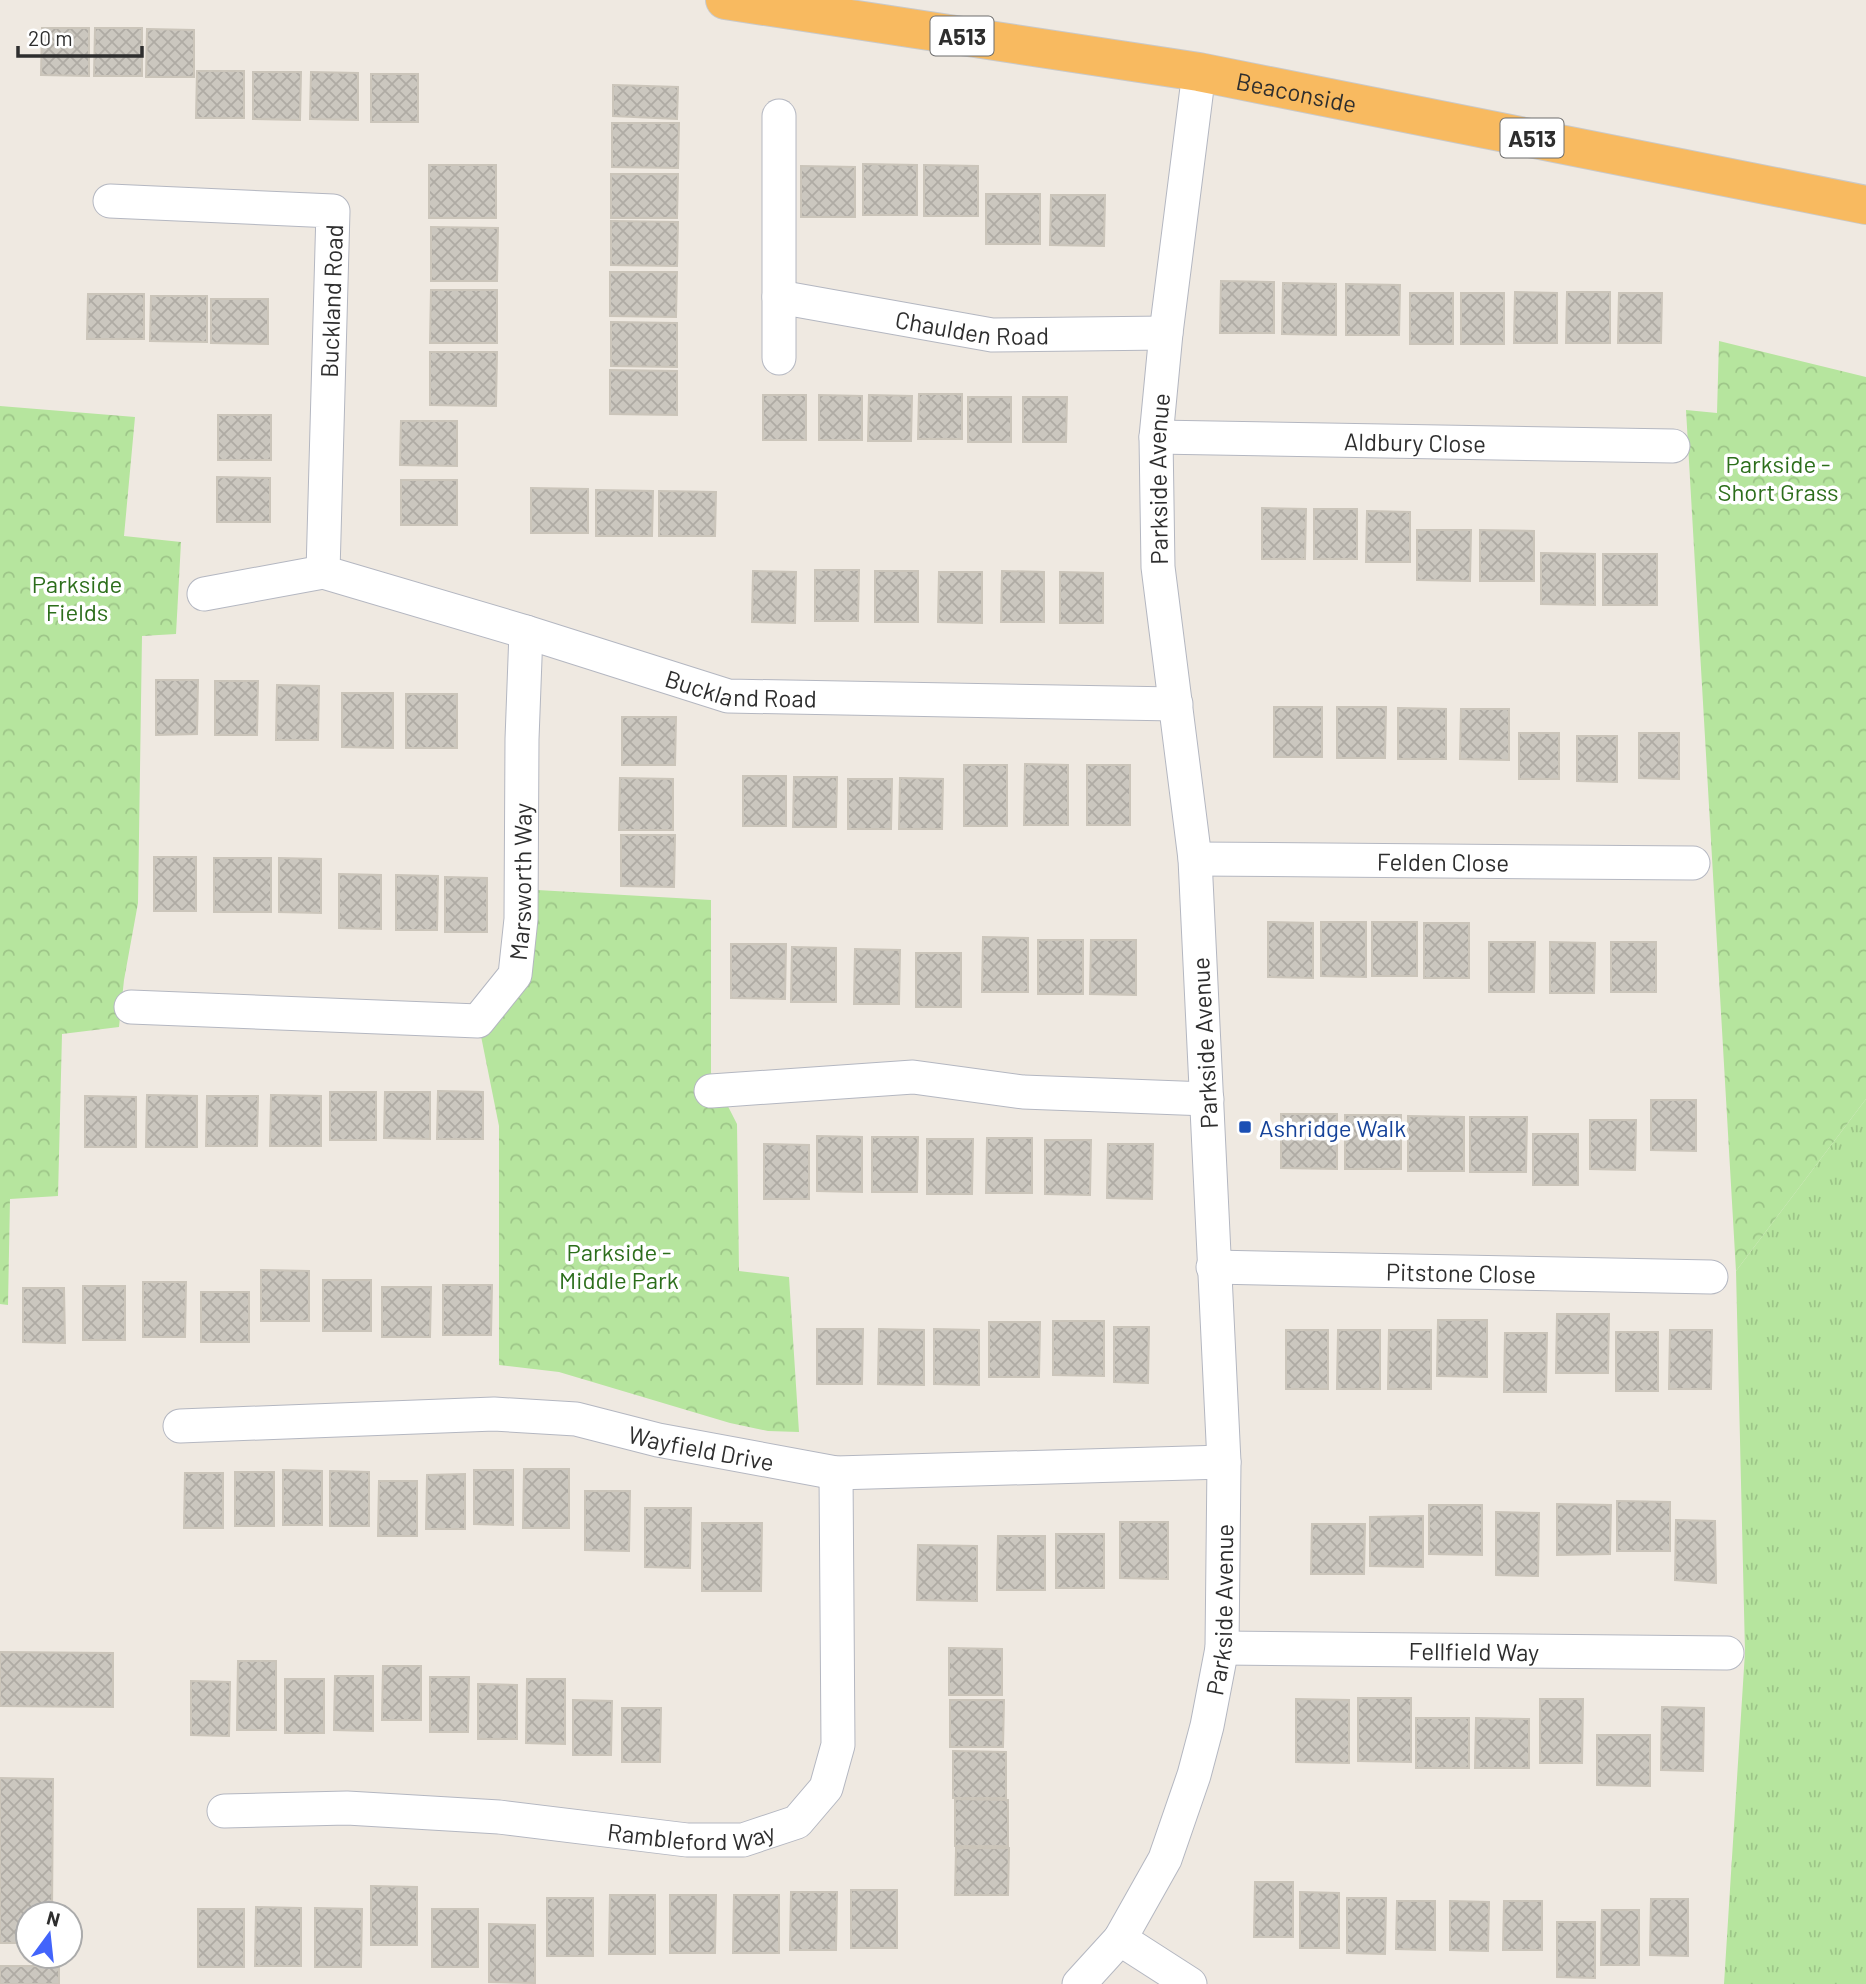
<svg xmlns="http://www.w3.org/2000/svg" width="1866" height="1984" font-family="Barlow,sans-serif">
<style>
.grass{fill:url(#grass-tufts)}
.forest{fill:url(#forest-crowns)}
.building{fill:url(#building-cross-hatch);stroke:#cbc5ba;stroke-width:2}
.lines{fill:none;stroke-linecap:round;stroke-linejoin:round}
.minor-casing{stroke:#b4b7c1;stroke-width:35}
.trunk-casing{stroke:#c9c9c9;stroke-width:40}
.minor{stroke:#fff;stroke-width:33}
.trunk{stroke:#f8ba60;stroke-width:38}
.transit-dot{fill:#1a4fb4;stroke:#fff;stroke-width:2.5}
.labels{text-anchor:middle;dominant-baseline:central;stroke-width:7;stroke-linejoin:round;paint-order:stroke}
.shield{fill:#fff;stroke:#6d6d6d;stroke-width:2}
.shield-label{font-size:23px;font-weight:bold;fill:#2e2e2e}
.street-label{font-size:24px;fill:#2e2e2e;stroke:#fff}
.park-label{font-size:24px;fill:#2c6e1b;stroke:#fff}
.transit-label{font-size:24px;fill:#164399;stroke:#fff;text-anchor:start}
</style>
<defs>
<pattern id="grass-tufts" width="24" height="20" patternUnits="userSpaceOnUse" patternTransform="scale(1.75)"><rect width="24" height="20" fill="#b6e59e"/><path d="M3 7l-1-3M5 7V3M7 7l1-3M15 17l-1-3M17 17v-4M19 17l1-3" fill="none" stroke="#9dc588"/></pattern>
<pattern id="forest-crowns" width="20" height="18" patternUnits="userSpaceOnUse" patternTransform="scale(1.75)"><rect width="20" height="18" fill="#b6e59e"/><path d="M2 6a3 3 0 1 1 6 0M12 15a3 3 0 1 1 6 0" fill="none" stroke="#9dc588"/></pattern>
<pattern id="building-cross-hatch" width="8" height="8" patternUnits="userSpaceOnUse" patternTransform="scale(1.75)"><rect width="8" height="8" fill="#cbc7bf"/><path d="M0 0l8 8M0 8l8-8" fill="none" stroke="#afaba4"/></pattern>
</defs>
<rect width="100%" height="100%" fill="#efe9e1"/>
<path class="grass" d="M1866,1099V1984H1724L1745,1652L1736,1271Z"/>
<path class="forest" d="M1719,341L1866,377V1099L1736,1271L1686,410L1717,413Z
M0,406L135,417L124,536L181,542L176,634L142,636L138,903L124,980L119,1027L62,1034L58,1196L10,1199L8,1305L0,1304Z
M520,889L711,900V1073L737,1124L739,1271L789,1277L799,1432L768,1431L730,1423L559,1372L499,1365V1126L478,1021L515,975Z"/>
<path class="building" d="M42,28H89V76L41,75Z
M95,28H142V76H94Z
M147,29L194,30V77H146Z
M197,71H244V118H196Z
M253,72H301L300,120L253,119Z
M311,72L358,73V120L310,119Z
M371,74H418V122H371Z
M613,85L678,87L677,119L613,116Z
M612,123H679L678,168L612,167Z
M863,164L917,165V215H863Z
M429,165H496V218H429Z
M924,165L978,166V216H924Z
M801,166L855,167V217H801Z
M611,174H678L677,218H611Z
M986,194H1040V244H986Z
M1051,195H1105L1104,246L1050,245Z
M611,221L678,222L677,266L611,265Z
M431,227L498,228L497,281H431Z
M610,272H677L676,317L610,316Z
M1221,281L1274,282V333H1220Z
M1283,283L1336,284V335L1282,334Z
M1346,284L1400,285L1399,335H1346Z
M431,290H497V343H430Z
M1515,292L1557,293V343H1514Z
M1567,292H1610V343H1566Z
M1410,293H1453V344H1410Z
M1461,293H1504V344H1461Z
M1619,293H1662L1661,343H1618Z
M88,294H144V339H87Z
M151,296H207V342L150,341Z
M211,299H268V344L211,343Z
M611,322L677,323V367L611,366Z
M430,352H497L496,406L430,405Z
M610,370L677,371V415L610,414Z
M919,394H962V439H918Z
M763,395H806V440H763Z
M819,395L862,396V440H819Z
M869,395L912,396L911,441H868Z
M968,397H1011V442H968Z
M1023,397H1067L1066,442H1023Z
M218,415H271V460H218Z
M401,421H457V466L400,465Z
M217,477L270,478V522H217Z
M401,480H457V525H401Z
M531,488L588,489V533H531Z
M596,490L653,491L652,536H596Z
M659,491L716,492L715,536H659Z
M1262,508L1306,509L1305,559H1262Z
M1314,509H1357V559H1314Z
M1367,511L1410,512V562H1366Z
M1417,530H1471L1470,581L1417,580Z
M1480,530L1534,531V581H1480Z
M1541,553L1595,554V605L1541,604Z
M1603,554H1657V605H1603Z
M815,570H859L858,621H815Z
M753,571L796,572L795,623L752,622Z
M875,571H918V622H875Z
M1002,571L1044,572V622H1001Z
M939,572H982V623L938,622Z
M1060,572L1103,573V623H1060Z
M156,680H198L197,734L156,735Z
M215,681H258L257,735H215Z
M277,685L319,686L318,740H276Z
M342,693H393V748L342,747Z
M406,694H457V748H406Z
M1274,707H1322V757H1274Z
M1337,707H1386L1385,758H1337Z
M1398,708L1446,709V759H1398Z
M1461,709H1509V760L1460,759Z
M622,717H676L675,765H622Z
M1519,733H1559V779H1519Z
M1639,733H1679V779L1639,778Z
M1577,736H1617V782L1577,781Z
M1025,764L1068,765V825H1024Z
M964,765H1007V826H964Z
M1087,765H1130V825H1087Z
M743,776H786V826H743Z
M794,777H837L836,827H793Z
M620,778L673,779V830H619Z
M900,778L943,779L942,829H899Z
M848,779H892L891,829H848Z
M621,835H675L674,887L621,886Z
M154,857H196V911H154Z
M214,858H271V912H214Z
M279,858L321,859V913L279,912Z
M339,874L381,875V929L339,928Z
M396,875L438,876L437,930H396Z
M445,877L487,878V932H445Z
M1268,922L1313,923V978L1268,977Z
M1321,922H1366V977L1321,976Z
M1372,922H1417V976H1372Z
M1424,923H1469V978H1424Z
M983,937L1028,938V992H982Z
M1038,940H1083V994H1038Z
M1091,940H1136V995L1090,994Z
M1489,942H1535L1534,992H1489Z
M1550,942L1595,943L1594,993H1550Z
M1611,942H1656V992H1611Z
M731,944H786L785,999L731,998Z
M792,947L836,948V1002H791Z
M855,949L900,950L899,1004H854Z
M916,953H961V1007H916Z
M438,1091L483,1092V1139H437Z
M330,1092H376V1140H330Z
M385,1092H430V1139L384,1138Z
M147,1095L197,1096V1147H146Z
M271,1095L321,1096V1146H270Z
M85,1096L136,1097V1147H85Z
M207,1096H258L257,1146H206Z
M1651,1100H1696V1151L1651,1150Z
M1281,1114H1337V1169L1281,1168Z
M1345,1115H1401V1169H1345Z
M1408,1116L1464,1117V1171H1408Z
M1470,1117H1527L1526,1172H1470Z
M1590,1120H1636L1635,1170L1590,1169Z
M1533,1134H1578V1185H1533Z
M817,1136L862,1137V1192L817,1191Z
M872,1137H918L917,1192H872Z
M987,1138H1032V1193H986Z
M927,1139H973L972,1194H927Z
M1045,1140H1091L1090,1195L1045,1194Z
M764,1144L809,1145V1199H764Z
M1108,1144H1153L1152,1199L1107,1198Z
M261,1270L309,1271V1321H261Z
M323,1280H371V1331H323Z
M143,1282H186L185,1337H143Z
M443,1285H492L491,1335H443Z
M83,1286H125V1340H83Z
M382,1287H431L430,1337H382Z
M23,1288H64L65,1343L23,1342Z
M201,1292H249V1342H201Z
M1557,1314H1609L1608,1373H1556Z
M1438,1320H1487V1377L1437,1376Z
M1053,1321H1104V1376L1053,1375Z
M989,1322H1040L1039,1377H989Z
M1114,1327H1149L1148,1383L1114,1382Z
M817,1329H863L862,1384H817Z
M879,1329L924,1330V1385L878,1384Z
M934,1329L979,1330V1385L934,1384Z
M1286,1330H1328V1389H1286Z
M1338,1330H1380V1389H1337Z
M1389,1330H1431V1389H1388Z
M1670,1330H1712L1711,1389H1669Z
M1616,1332H1658V1391H1616Z
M1505,1333H1547L1546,1392H1504Z
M524,1469H569V1528H523Z
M283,1470L322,1471V1525H283Z
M474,1470H513V1525L474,1524Z
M330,1471L369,1472V1526H330Z
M235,1472H274V1526H235Z
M185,1473H223V1528H184Z
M465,1474V1529H426L427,1475Z
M379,1481H417V1536H378Z
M585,1491H630L629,1551L585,1550Z
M1617,1501L1670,1502V1551H1617Z
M1557,1504L1611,1505L1610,1554L1557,1555Z
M1429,1505H1482V1555L1429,1554Z
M645,1508H691L690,1568L645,1567Z
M1496,1512L1539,1513L1538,1576L1496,1575Z
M1423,1516V1567L1370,1566V1517Z
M1676,1520L1715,1521L1716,1583L1675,1580Z
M1120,1522H1168V1579L1120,1578Z
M702,1523H762L761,1591H702Z
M1312,1524H1365L1364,1574H1311Z
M1056,1534H1104V1588H1056Z
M998,1536H1045V1590H997Z
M918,1545L977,1546V1601L917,1600Z
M949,1648L1002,1649V1695H949Z
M0,1652L113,1653V1707L0,1706Z
M238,1661H276V1730H237Z
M383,1666H421V1720H382Z
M335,1676H373V1731L334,1730Z
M430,1677H469L468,1732H430Z
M285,1679H324V1733H285Z
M527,1679H565V1744L526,1743Z
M191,1681L230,1682L229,1736L191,1735Z
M478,1684L517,1685V1739H478Z
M1358,1698H1411V1762L1358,1761Z
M1296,1699L1349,1700V1763L1296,1762Z
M1540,1699H1583L1582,1763H1540Z
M573,1700L612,1701L611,1755H573Z
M950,1700H1004L1003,1747H950Z
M1662,1707L1704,1708L1703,1771L1661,1770Z
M622,1708H661L660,1762H622Z
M1416,1718H1469V1768H1416Z
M1476,1718L1529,1719V1768H1475Z
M1597,1735H1650V1786L1597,1785Z
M953,1751L1006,1752V1798H953Z
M0,1778L53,1779L52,1914H28V1943H0Z
M955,1799L1008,1800V1846H955Z
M956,1848H1009L1008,1895H955Z
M1255,1882H1293V1937H1254Z
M371,1886L417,1887V1945H371Z
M851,1890H897V1948H851Z
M791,1892H837L836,1950H790Z
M1300,1892L1339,1893V1948H1300Z
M610,1895H655V1954H609Z
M670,1895H716L715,1953H670Z
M734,1895H779V1953H733Z
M547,1898H593V1956H547Z
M1347,1898H1386L1385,1954L1347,1953Z
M1651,1899H1688V1956L1650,1955Z
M1397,1901H1435V1950L1396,1949Z
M1450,1901L1489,1902L1488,1951L1450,1950Z
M1504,1901H1542V1950H1503Z
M256,1907L301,1908V1966H255Z
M315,1908L362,1909L361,1967H315Z
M198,1909H244V1967H198Z
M432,1909H478V1967H432Z
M1602,1910H1639V1965H1601Z
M1557,1922H1595V1978L1557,1977Z
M489,1924L535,1925V1983L489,1982Z
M0,1966H59V1984H0Z"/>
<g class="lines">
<g class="minor-casing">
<g id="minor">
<path id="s1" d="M110,201L333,211L323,572L526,632L728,696L1176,704"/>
<path id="s2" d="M779,297L992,335L1166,333"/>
<path d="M779,358V116"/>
<path id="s3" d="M1156,437L1673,446"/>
<path d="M204,594L323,572"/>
<path id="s4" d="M1195,859L1693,863"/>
<path id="s5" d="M131,1007L478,1021L515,975L521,919L522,739L526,632"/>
<path d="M711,1091L913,1077L1023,1092L1207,1099"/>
<path id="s6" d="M1213,1267L1711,1277"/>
<path id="s7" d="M180,1426L494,1414L576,1419L658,1440L836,1473L1224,1462"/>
<path id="s8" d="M1222,1648L1727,1653"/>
<path id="s9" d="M224,1811L347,1808L499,1817L687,1840H743L797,1822L826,1788L838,1745L836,1473"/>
<path d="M1120,1939L1190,1984"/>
<path id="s10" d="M1079,1984L1120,1939L1165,1859L1194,1775L1207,1726L1222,1648L1224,1462L1195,859L1158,567L1156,437L1166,333L1199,72"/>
</g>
</g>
<g class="trunk-casing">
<g id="trunk">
<path id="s11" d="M725,0L1199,72L1866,205"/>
</g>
</g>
<use href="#minor" class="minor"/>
<use href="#trunk" class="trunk"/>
</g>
<rect class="transit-dot" x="1238" y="1120" width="14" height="14" rx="3.5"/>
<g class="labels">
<g class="shield">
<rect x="930.5" y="16.5" width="63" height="39" rx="5"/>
<rect x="1500.5" y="118.5" width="63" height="39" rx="5"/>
</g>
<g class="shield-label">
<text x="962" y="36">A513</text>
<text x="1532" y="138">A513</text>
</g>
<g class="street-label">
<text stroke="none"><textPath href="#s11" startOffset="579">Beaconside</textPath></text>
<text transform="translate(331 301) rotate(-88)">Buckland Road</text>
<text stroke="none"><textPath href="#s2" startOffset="196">Chaulden Road</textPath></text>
<text stroke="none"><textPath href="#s3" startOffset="259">Aldbury Close</textPath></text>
<text stroke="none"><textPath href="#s10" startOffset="1544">Parkside Avenue</textPath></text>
<text stroke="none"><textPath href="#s1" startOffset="1020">Buckland Road</textPath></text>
<text stroke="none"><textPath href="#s4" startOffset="248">Felden Close</textPath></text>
<text stroke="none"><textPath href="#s5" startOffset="500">Marsworth Way</textPath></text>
<text transform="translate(1204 1043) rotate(-93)">Parkside Avenue</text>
<text stroke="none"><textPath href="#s6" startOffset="248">Pitstone Close</textPath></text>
<text stroke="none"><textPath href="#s7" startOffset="525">Wayfield Drive</textPath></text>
<text stroke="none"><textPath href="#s10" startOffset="410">Parkside Avenue</textPath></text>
<text stroke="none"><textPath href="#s8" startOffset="252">Fellfield Way</textPath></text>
<text stroke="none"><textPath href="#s9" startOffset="469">Rambleford Way</textPath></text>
</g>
<g class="park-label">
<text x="1778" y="463">Parkside -<tspan x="1778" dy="28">Short Grass</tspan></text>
<text x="77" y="583">Parkside<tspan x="77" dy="28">Fields</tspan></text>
<text x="619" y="1251">Parkside -<tspan x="619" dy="28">Middle Park</tspan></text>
</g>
<g class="transit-label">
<text x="1259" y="1127">Ashridge Walk</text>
</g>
</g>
<g transform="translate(49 1935) rotate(15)"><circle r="33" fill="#ffffff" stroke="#ababab" stroke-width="2"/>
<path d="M0-5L12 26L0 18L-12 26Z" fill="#4264fb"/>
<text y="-10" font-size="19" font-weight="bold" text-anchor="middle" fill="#2e2e2e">N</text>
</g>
<path d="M18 46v10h124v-10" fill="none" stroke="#2e2e2e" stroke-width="3.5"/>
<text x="28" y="46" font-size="21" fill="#2e2e2e" stroke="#ffffff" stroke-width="5" paint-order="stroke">20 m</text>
</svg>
